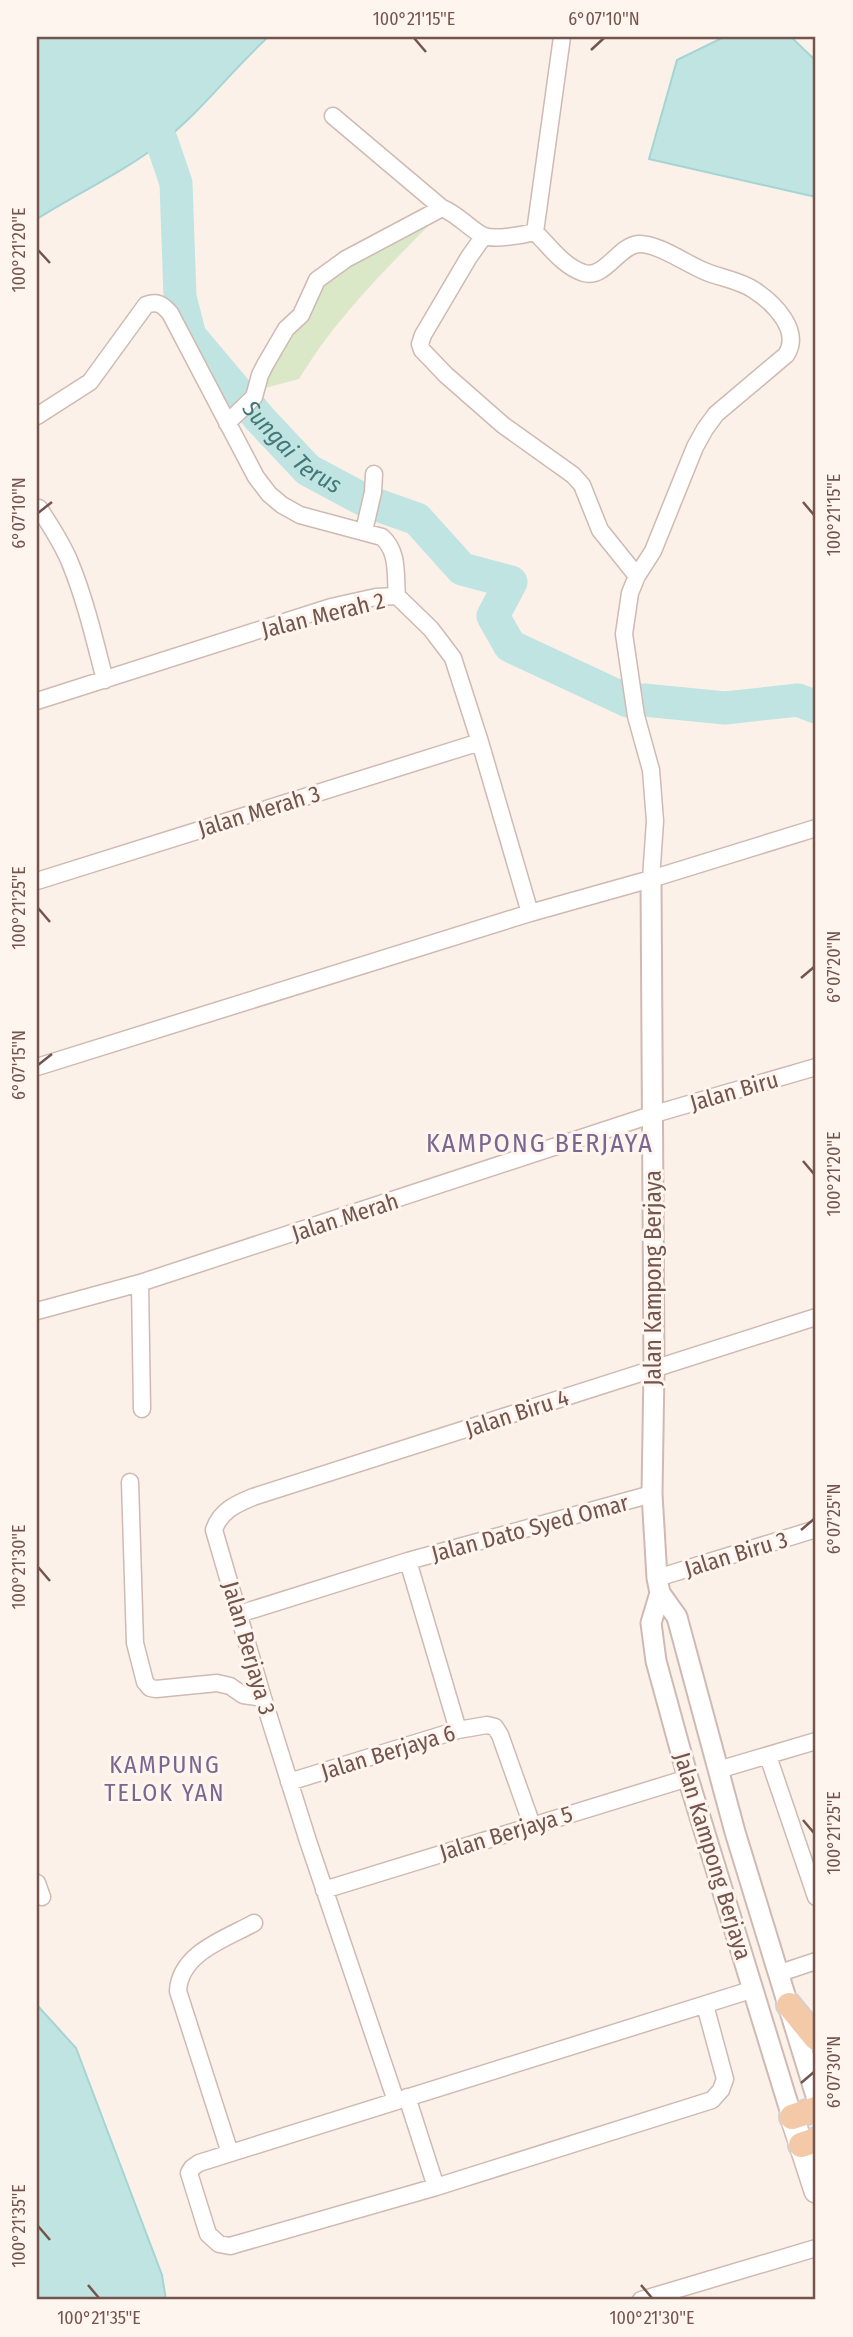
<svg xmlns="http://www.w3.org/2000/svg" width="853" height="2337" font-family="'Fira Sans Condensed',sans-serif">
<style>
.green{fill:#dbe8c8}
.water{fill:#bfe4e2;stroke:#a5d5d3;stroke-width:2}
.lines{fill:none;stroke-linecap:round;stroke-linejoin:round}
.river{stroke:#bfe4e2;stroke-width:33}
.minor-casing{stroke:#cfbab2;stroke-width:19}
.tertiary-casing{stroke:#cfbab2;stroke-width:23}
.secondary-casing{stroke:#d1b9b0;stroke-width:26}
.primary-casing{stroke:#d8cfcd;stroke-width:28}
.minor{stroke:#fff;stroke-width:16}
.tertiary{stroke:#fff;stroke-width:19}
.secondary{stroke:#fff;stroke-width:23}
.primary{stroke:#f4c9a7;stroke-width:24}
.ticks{fill:none;stroke:#74554e;stroke-width:2.5}
.labels{text-anchor:middle;dominant-baseline:central;stroke-width:6;stroke-linejoin:round;paint-order:stroke}
.street-label{font-size:23px;fill:#74554e;stroke:#fef5ef}
.water-label{font-size:24px;font-style:italic;fill:#427877;stroke:#fef5ef}
.neighbourhood-label{font-size:24px;letter-spacing:2px;fill:#7a6690;stroke:#fef5ef}
.quarter-label{font-size:26px;letter-spacing:2px;fill:#7a6690;stroke:#fef5ef}
.neatline{fill:none;stroke:#74554e;stroke-width:2.5}
.ticks-label{font-size:18px;text-anchor:middle;fill:#74554e}
</style>
<rect width="100%" height="100%" fill="#fbf1e9"/>
<path class="green" d="M434,220C385,270 335,319 299,379L265,388L263,376L321,284L357,259Z"/>
<path class="water" d="M37,37H268C231,71 201,112 161,143C122,173 78,193 37,219Z
M724,37H791L816,61V197L649,159L677,60Z
M37,2005L76,2048L162,2275L166,2300H37Z"/>
<g class="lines">
<g class="river">
<path id="s1" d="M109,37L162,142L176,183L180,297L190,336L260,419L308,470L366,501L417,519L462,569L511,582L493,616L510,646L628,701"/>
<path d="M644,700L725,708L798,700L816,707"/>
</g>
<g class="minor-casing">
<path id="minor" d="M333,116L442,208C458,214 473,232 484,236C495,240 523,235 535,232
M535,232C549,246 564,267 584,273C605,279 619,245 639,244C657,243 687,264 704,271C720,278 739,280 754,290C774,303 802,331 786,355L716,414L705,429L695,447L653,551L637,576L630,593L624,634L636,716L651,770L655,821L651,879
M535,232L562,37
M484,236L469,257L423,335L420,344L422,350L446,375L503,425L573,475L582,485L600,530L637,576
M37,416L90,382L146,305C157,301 162,304 170,313L256,477L269,494L282,505L300,515L382,537C399,552 395,575 397,596
M227,423L254,397L260,375L265,365L286,329L301,315L317,280L346,259L442,208
M39,508C51,527 63,544 71,565C86,602 95,642 105,680
M364,531L373,492L374,474
M37,701L331,607L376,597L397,596L431,629L453,658L480,742L530,913
M37,881L480,742
M37,1067L530,913L651,879L816,828
M140,1283L142,1409
M37,1311L140,1283L651,1115L816,1067
M130,1482L135,1643L145,1682L150,1688L156,1689L217,1683L230,1686L243,1695L263,1698
M408,1561L458,1730
M657,1578L816,1529
M239,1614L408,1561L652,1494
M768,1756L816,1897
M718,1770L816,1741
M289,1782L458,1730L487,1725L495,1727L500,1735L532,1825
M37,1883L42,1897
M324,1890L688,1778
M780,1973L816,1961
M705,2005L725,2079L721,2090L712,2100L436,2187L230,2246L219,2244L208,2234L189,2173L192,2168L199,2163L754,1989
M407,2097L436,2187
M396,2101L308,1841L263,1698L214,1530C220,1511 236,1504 253,1497L816,1317
M230,2153L178,1991C180,1953 225,1939 254,1923
M641,2300L816,2248"/>
</g>
<g class="tertiary-casing">
<path id="tertiary" d="M651,879L654,1369L652,1494L657,1578L660,1593L677,1617L735,1832L816,2096
M660,1593L651,1623L656,1661L688,1778L792,2117"/>
</g>
<g class="secondary-casing">
<path id="secondary" d="M792,2117L816,2191"/>
</g>
<g class="primary-casing">
<path id="primary" d="M789,2005L816,2038
M792,2117L816,2109
M801,2145L816,2140"/>
</g>
<use href="#minor" class="minor"/>
<use href="#tertiary" class="tertiary"/>
<use href="#secondary" class="secondary"/>
<use href="#primary" class="primary"/>
</g>
<path class="ticks" d="M414,38L426,52M591,50L604,38M38,250L50,263M803,502L814,515M38,513L52,502M38,908L50,922M801,978L814,967M38,1065L52,1054M803,1161L814,1174M801,1530L814,1519M38,1567L50,1581M803,1820L814,1833M801,2083L814,2072M38,2226L50,2240M88,2285L99,2298M641,2285L652,2298"/>
<g class="labels">
<g class="street-label">
<text transform="translate(323 615) rotate(-14)">Jalan Merah 2</text>
<text transform="translate(259 811) rotate(-17)">Jalan Merah 3</text>
<text transform="translate(734 1091) rotate(-16)">Jalan Biru</text>
<text transform="translate(345 1217) rotate(-18)">Jalan Merah</text>
<text transform="translate(653 1278) rotate(-90)">Jalan Kampong Berjaya</text>
<text transform="translate(517 1413) rotate(-18)">Jalan Biru 4</text>
<text transform="translate(530 1528) rotate(-15)">Jalan Dato Syed Omar</text>
<text transform="translate(736 1554) rotate(-17)">Jalan Biru 3</text>
<text transform="translate(249 1648) rotate(74)">Jalan Berjaya 3</text>
<text transform="translate(388 1752) rotate(-17)">Jalan Berjaya 6</text>
<text transform="translate(506 1833) rotate(-17)">Jalan Berjaya 5</text>
<text transform="translate(713 1856) rotate(73)">Jalan Kampong Berjaya</text>
</g>
<g class="water-label">
<text stroke="none"><textPath href="#s1" startOffset="467">Sungai Terus</textPath></text>
</g>
<g class="neighbourhood-label">
<text x="165" y="1765">KAMPUNG<tspan x="165" dy="28">TELOK YAN</tspan></text>
</g>
<g class="quarter-label">
<text x="540" y="1143">KAMPONG BERJAYA</text>
</g>
</g>
<rect width="853" height="2337" fill="none" stroke="#fef5ef" stroke-width="77"/>
<rect x="38" y="38" width="776" height="2260" class="neatline"/>
<g class="ticks-label">
<text x="414" y="25">100°21'15"E</text>
<text x="604" y="25">6°07'10"N</text>
<text transform="translate(19 250) rotate(-90)" y="6">100°21'20"E</text>
<text transform="translate(19 513) rotate(-90)" y="6">6°07'10"N</text>
<text transform="translate(834 515) rotate(-90)" y="6">100°21'15"E</text>
<text transform="translate(19 908) rotate(-90)" y="6">100°21'25"E</text>
<text transform="translate(834 967) rotate(-90)" y="6">6°07'20"N</text>
<text transform="translate(19 1065) rotate(-90)" y="6">6°07'15"N</text>
<text transform="translate(834 1174) rotate(-90)" y="6">100°21'20"E</text>
<text transform="translate(834 1519) rotate(-90)" y="6">6°07'25"N</text>
<text transform="translate(19 1567) rotate(-90)" y="6">100°21'30"E</text>
<text transform="translate(834 1833) rotate(-90)" y="6">100°21'25"E</text>
<text transform="translate(834 2072) rotate(-90)" y="6">6°07'30"N</text>
<text transform="translate(19 2226) rotate(-90)" y="6">100°21'35"E</text>
<text x="99" y="2324">100°21'35"E</text>
<text x="652" y="2324">100°21'30"E</text>
</g>
</svg>
